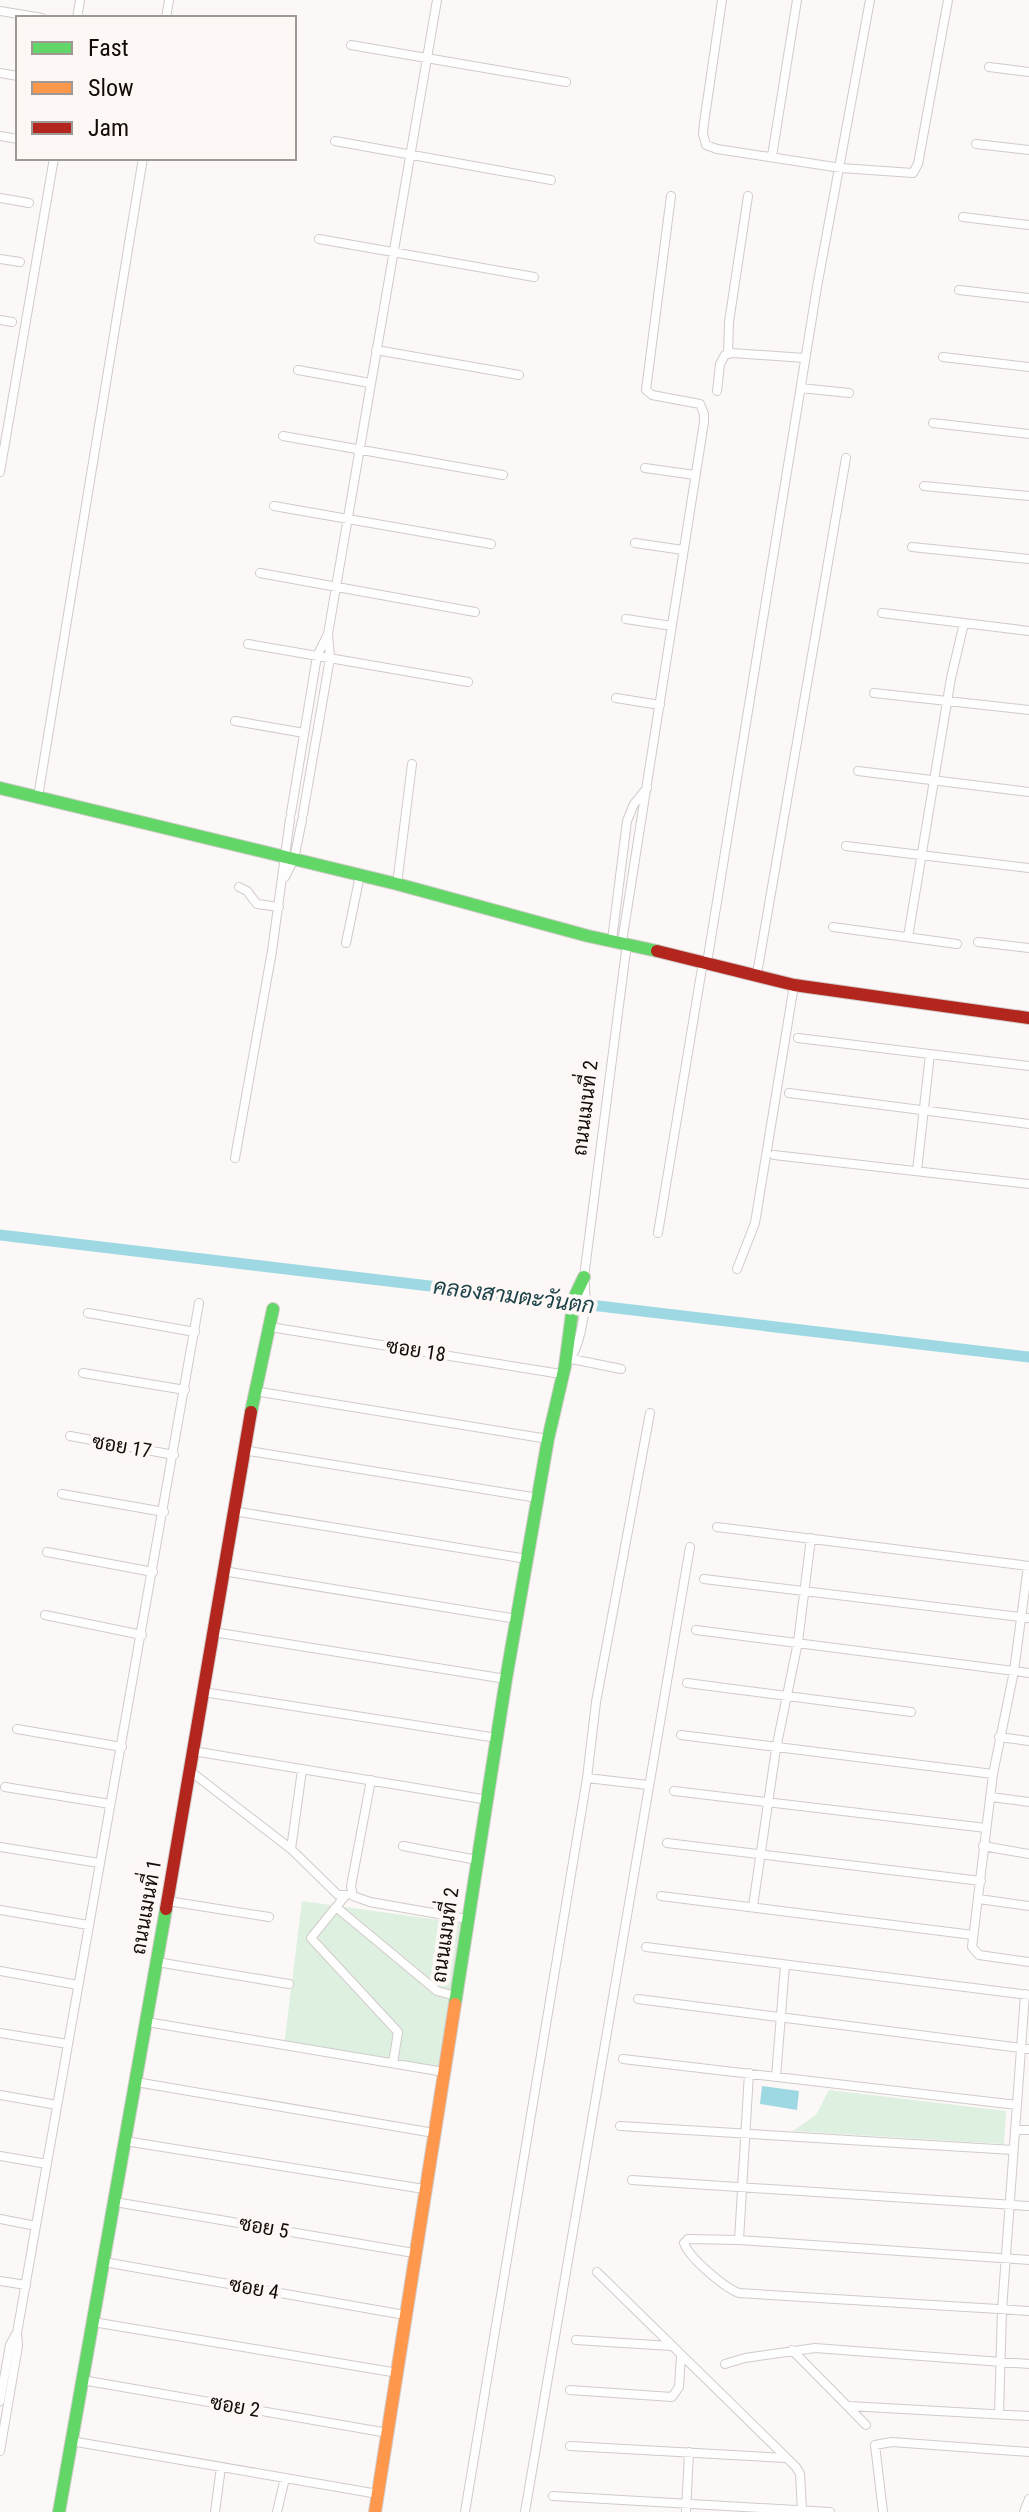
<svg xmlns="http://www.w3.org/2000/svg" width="1029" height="2512" font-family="'Roboto Condensed',Sarabun,sans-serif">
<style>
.green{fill:#def0e0}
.water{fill:#9ed9e3}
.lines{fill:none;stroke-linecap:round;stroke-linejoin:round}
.canal{stroke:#9ed9e3;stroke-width:11}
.street-casing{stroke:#d1cbc9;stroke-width:10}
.fast-casing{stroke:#d1cbc9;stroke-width:14}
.slow-casing{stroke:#d1cbc9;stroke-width:14}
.jam-casing{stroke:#d1cbc9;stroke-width:14}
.street{stroke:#fefefe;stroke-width:8}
.fast{stroke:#63d668;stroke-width:12}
.slow{stroke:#ff974d;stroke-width:12}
.jam{stroke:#b3261e;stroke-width:12}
.labels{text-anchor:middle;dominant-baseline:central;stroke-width:8;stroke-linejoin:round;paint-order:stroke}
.street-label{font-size:20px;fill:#130b08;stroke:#fdf7f5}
.water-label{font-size:22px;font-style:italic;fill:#1a4248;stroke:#fdf7f5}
</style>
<rect width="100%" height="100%" fill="#fbf8f7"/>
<path class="green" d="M302,1901L468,1924L444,2070L284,2046Z
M829,2090L1006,2111L1004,2144L793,2131L816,2115Z"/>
<path class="water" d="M762,2086L799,2091L797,2110L760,2104Z"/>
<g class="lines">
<path class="canal" d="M0,1235L1029,1357"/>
<g class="street-casing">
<path id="street" d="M722,0L704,123L703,134L706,145L717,149L841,168L913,173L918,164L948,0
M0,11L42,18
M77,18L80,0
M166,18L169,0
M351,45L566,82
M989,67L1029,72
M0,73L18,76
M0,136L18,139
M335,141L551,180
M976,144L1029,150
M772,156L797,0
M0,198L29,203
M963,217L1029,225
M319,239L534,277
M0,259L20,262
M959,290L1029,298
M0,320L12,322
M376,350L519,375
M728,354L729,322L748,196
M943,357L1029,367
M298,370L370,383
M801,388L849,393
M717,391L720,364L725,355L732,353L805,358
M933,423L1029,434
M283,436L503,475
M645,468L695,475
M0,472L54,158
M924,486L1029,496
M274,506L491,544
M635,543L683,550
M912,547L1029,559
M260,573L475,612
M882,613L1029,631
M626,619L672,626
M248,644L468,682
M874,693L1029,710
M616,698L660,705
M235,721L304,733
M858,771L1029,792
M38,797L143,158
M291,813L317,656L328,634
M303,814L330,658L328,634L336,587L437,0
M846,846L1029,868
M285,877L294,859L302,820
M397,884L412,764
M239,887L247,891L257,904L279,907
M833,927L957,944
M908,937L951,678L964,623
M612,940L627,821L634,804L647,788
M622,942L704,422V414L700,404L652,395L646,390L671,196
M978,942L1029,948
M346,943L360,875
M707,963L817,287L870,0
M757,974L846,458
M798,1038L1029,1066
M789,1093L1029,1124
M774,1155L1029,1184
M235,1158L272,951L290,819
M917,1171L930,1054
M658,1233L703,962
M737,1269L755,1223L794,985
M88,1313L195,1332
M270,1327L561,1374
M567,1358L621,1369
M565,1365C582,1349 588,1300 584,1277L627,943
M83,1373L185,1390
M254,1391L548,1439
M70,1436L174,1455
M243,1450L538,1498
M62,1494L164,1512
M233,1511L527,1559
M717,1527L1029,1566
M47,1552L153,1572
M1028,1566L1014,1671L993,1774L972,1947L979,1955L1029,1962
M223,1571L517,1619
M704,1579L1029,1618
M45,1615L142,1635
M696,1630L1029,1673
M213,1632L506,1679
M687,1683L911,1712
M203,1692L497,1738
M17,1729L122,1747
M681,1735L993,1774
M999,1737L1029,1741
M193,1751L488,1800
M302,1770L291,1849L338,1895H346
M190,1771L291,1849
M587,1778L648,1785
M371,1780L351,1886L353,1896L370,1902L467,1919
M5,1787L110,1804
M674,1791L986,1828
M991,1797L1029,1802
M667,1843L981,1881
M403,1846L477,1860
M983,1846L1029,1854
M0,1847L99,1863
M345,1896L311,1938L398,2032L393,2063
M661,1896L973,1935
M979,1899L1029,1906
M168,1901L269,1917
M753,1906L776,1749L798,1642L811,1538
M336,1907L437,1991L456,1996
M0,1910L88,1925
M646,1947L1029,1995
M157,1962L289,1984
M0,1971L78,1985
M638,1999L1029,2049
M147,2022L444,2072
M0,2033L68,2044
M623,2059L1017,2105
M776,2077L785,1965
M136,2082L434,2133
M0,2095L57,2105
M620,2126L1013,2150
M1015,2130H1029
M125,2141L424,2189
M0,2156L47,2164
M632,2180L1029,2206
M115,2202L414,2253
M0,2219L36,2226
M739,2240L749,2073
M1029,2260L739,2240L688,2239L684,2243C689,2258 725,2288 739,2293L1029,2311
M104,2262L405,2315
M597,2272L796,2467L800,2474L802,2510
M0,2281L26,2285
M93,2322L398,2373
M576,2340L671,2346
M792,2350L866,2425
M725,2364L745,2358L815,2348L1029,2364
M82,2380L388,2433
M570,2390L672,2397L679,2387L681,2356
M0,2401L10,2345L16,2334
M849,2406L1029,2416
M999,2414L1002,2310L1025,1994
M71,2441L378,2494
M570,2446L786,2458
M0,2451L18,2346L17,2333L199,1303
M553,2496L830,2512
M215,2512L221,2467
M277,2512L285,2478
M465,2512L587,1778L596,1702L650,1413
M525,2512L690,1547
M686,2512L689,2452
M883,2512L875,2445L892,2442L1029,2452
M1024,2512L1029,2499"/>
</g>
<g class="fast-casing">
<path id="fast" d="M0,788L397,884L588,936L657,951
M251,1412L273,1309
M455,2004L506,1679L548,1439L565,1366L574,1298L584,1277
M59,2512L166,1909"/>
</g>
<g class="slow-casing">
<path id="slow" d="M375,2512L455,2004"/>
</g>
<g class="jam-casing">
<path id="jam" d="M657,951L794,985L1029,1018
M166,1909L251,1412"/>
</g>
<use href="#street" class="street"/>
<use href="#fast" class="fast"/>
<use href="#slow" class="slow"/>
<use href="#jam" class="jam"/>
</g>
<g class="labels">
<g class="street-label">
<text transform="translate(585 1108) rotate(-83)">ถนนเมนที่ 2</text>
<text transform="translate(416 1350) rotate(9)">ซอย 18</text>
<text transform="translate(122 1446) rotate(10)">ซอย 17</text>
<text transform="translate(146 1907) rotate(-80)">ถนนเมนที่ 1</text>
<text transform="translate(445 1935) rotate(-82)">ถนนเมนที่ 2</text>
<text transform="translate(264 2227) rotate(10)">ซอย 5</text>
<text transform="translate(254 2288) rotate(10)">ซอย 4</text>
<text transform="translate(235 2406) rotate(10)">ซอย 2</text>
</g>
<g class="water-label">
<text transform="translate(514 1296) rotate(7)">คลองสามตะวันตก</text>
</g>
</g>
<rect x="16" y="16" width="280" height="144" fill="#fdf7f5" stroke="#9f9996" stroke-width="2"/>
<rect x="32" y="42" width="40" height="12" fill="#63d668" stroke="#9f9996" stroke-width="2"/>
<text x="88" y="56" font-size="24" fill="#130b08">Fast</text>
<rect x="32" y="82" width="40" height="12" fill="#ff974d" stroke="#9f9996" stroke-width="2"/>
<text x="88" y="96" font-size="24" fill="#130b08">Slow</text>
<rect x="32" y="122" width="40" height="12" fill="#b3261e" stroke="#9f9996" stroke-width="2"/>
<text x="88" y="136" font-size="24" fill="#130b08">Jam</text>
</svg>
